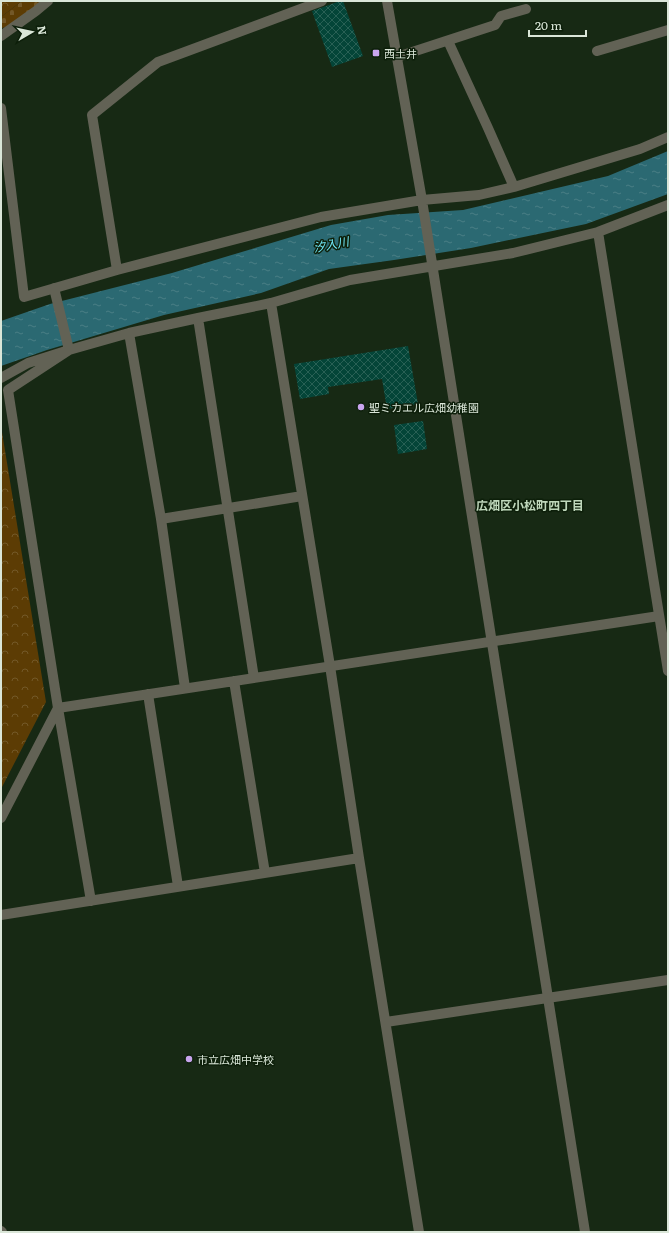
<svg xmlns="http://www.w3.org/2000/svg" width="669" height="1233" font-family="Literata,'Noto Sans JP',serif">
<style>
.cemetery{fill:url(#cemetery-stones)}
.park{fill:url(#park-crowns)}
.water{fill:url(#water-ripples)}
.building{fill:url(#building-cross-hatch)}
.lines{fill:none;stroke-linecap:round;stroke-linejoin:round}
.minor{stroke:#626255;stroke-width:10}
.poi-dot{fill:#c9a5ee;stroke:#0d1f0a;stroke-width:1.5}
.labels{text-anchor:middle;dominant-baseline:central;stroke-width:3;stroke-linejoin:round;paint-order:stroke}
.poi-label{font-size:11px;fill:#dae6d8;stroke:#0d1f0a;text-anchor:start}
.water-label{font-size:12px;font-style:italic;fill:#71e9f9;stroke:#0d1f0a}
.neighbourhood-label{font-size:12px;font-weight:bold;fill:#bfd7bb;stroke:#0d1f0a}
</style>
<defs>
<pattern id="cemetery-stones" width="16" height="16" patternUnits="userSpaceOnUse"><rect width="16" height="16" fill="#5c3c04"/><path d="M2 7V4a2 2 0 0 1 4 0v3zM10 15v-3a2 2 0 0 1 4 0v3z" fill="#735828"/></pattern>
<pattern id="park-crowns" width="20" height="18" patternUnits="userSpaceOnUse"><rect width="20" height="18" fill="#5c3c04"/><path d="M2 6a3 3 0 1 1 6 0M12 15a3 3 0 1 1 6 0" fill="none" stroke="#735828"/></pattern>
<pattern id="water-ripples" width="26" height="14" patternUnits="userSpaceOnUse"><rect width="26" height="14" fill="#2b6972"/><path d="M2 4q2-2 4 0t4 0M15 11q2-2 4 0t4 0" fill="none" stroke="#497e85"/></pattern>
<pattern id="building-cross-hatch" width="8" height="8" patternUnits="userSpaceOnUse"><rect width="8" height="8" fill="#044538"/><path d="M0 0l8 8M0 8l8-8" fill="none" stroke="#286054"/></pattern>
</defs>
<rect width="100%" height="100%" fill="#172914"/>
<path class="cemetery" d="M22,1H41C31,10 14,27 1,28V17Z"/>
<path class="park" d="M1,1H22L1,17Z
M1,426L46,702L1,789Z"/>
<path class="water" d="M668,151V194L586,224L471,248L394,260L329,269L261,293L164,315L47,350L1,366V321L50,304L172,273L331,225L388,215L463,210L608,176Z"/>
<path class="building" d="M340,1H343L363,56L332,67L312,11Z
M408,346L418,404L387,409L382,379L328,387L329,394L300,399L294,364Z
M423,421L427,449L398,454L394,425Z"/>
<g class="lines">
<path class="minor" d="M387,1L422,200L585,1232
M1,36L36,11L48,1
M448,41L488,128L514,187
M597,51L668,30
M397,57L495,25L501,16L526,9
M1,108L24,297L117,270L321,217L422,200L479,195L514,187L640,149L668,137
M598,232L668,671
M117,270L92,115L158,62L322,1
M271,303L330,666L359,858L419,1232
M198,318L254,678
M129,333L161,519L185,688
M1,378L28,363L69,350L54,288
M161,519L302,496
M234,681L265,873
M148,694L178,886
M1,818L58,708L8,390L69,350L129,333L198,318L271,303L350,280L513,253L598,232L668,205
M91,901L58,708L659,616
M1,915L359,858
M386,1022L668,980
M1,1231L2,1232"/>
</g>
<g class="poi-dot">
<rect x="372" y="49" width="8" height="8" rx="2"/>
<circle cx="361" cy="407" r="4"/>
<circle cx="189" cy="1059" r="4"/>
</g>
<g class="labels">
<g class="poi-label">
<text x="384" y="53">西土井</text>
<text x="369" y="407">聖ミカエル広畑幼稚園</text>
<text x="197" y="1059">市立広畑中学校</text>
</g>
<g class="water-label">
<text transform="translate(331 244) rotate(-11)">汐入川</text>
</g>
<g class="neighbourhood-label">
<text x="530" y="505">広畑区小松町四丁目</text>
</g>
</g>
<rect width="669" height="1233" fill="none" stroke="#dae6d8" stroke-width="4"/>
<g transform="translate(32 32) rotate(81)" stroke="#0d1f0a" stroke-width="3" paint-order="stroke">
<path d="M0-3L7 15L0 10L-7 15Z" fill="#dae6d8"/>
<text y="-6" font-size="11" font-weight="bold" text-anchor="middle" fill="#dae6d8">N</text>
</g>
<path d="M529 30v6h57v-6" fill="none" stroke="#dae6d8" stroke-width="2"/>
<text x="535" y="30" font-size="12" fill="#dae6d8" stroke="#0d1f0a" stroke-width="3" paint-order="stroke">20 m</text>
</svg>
